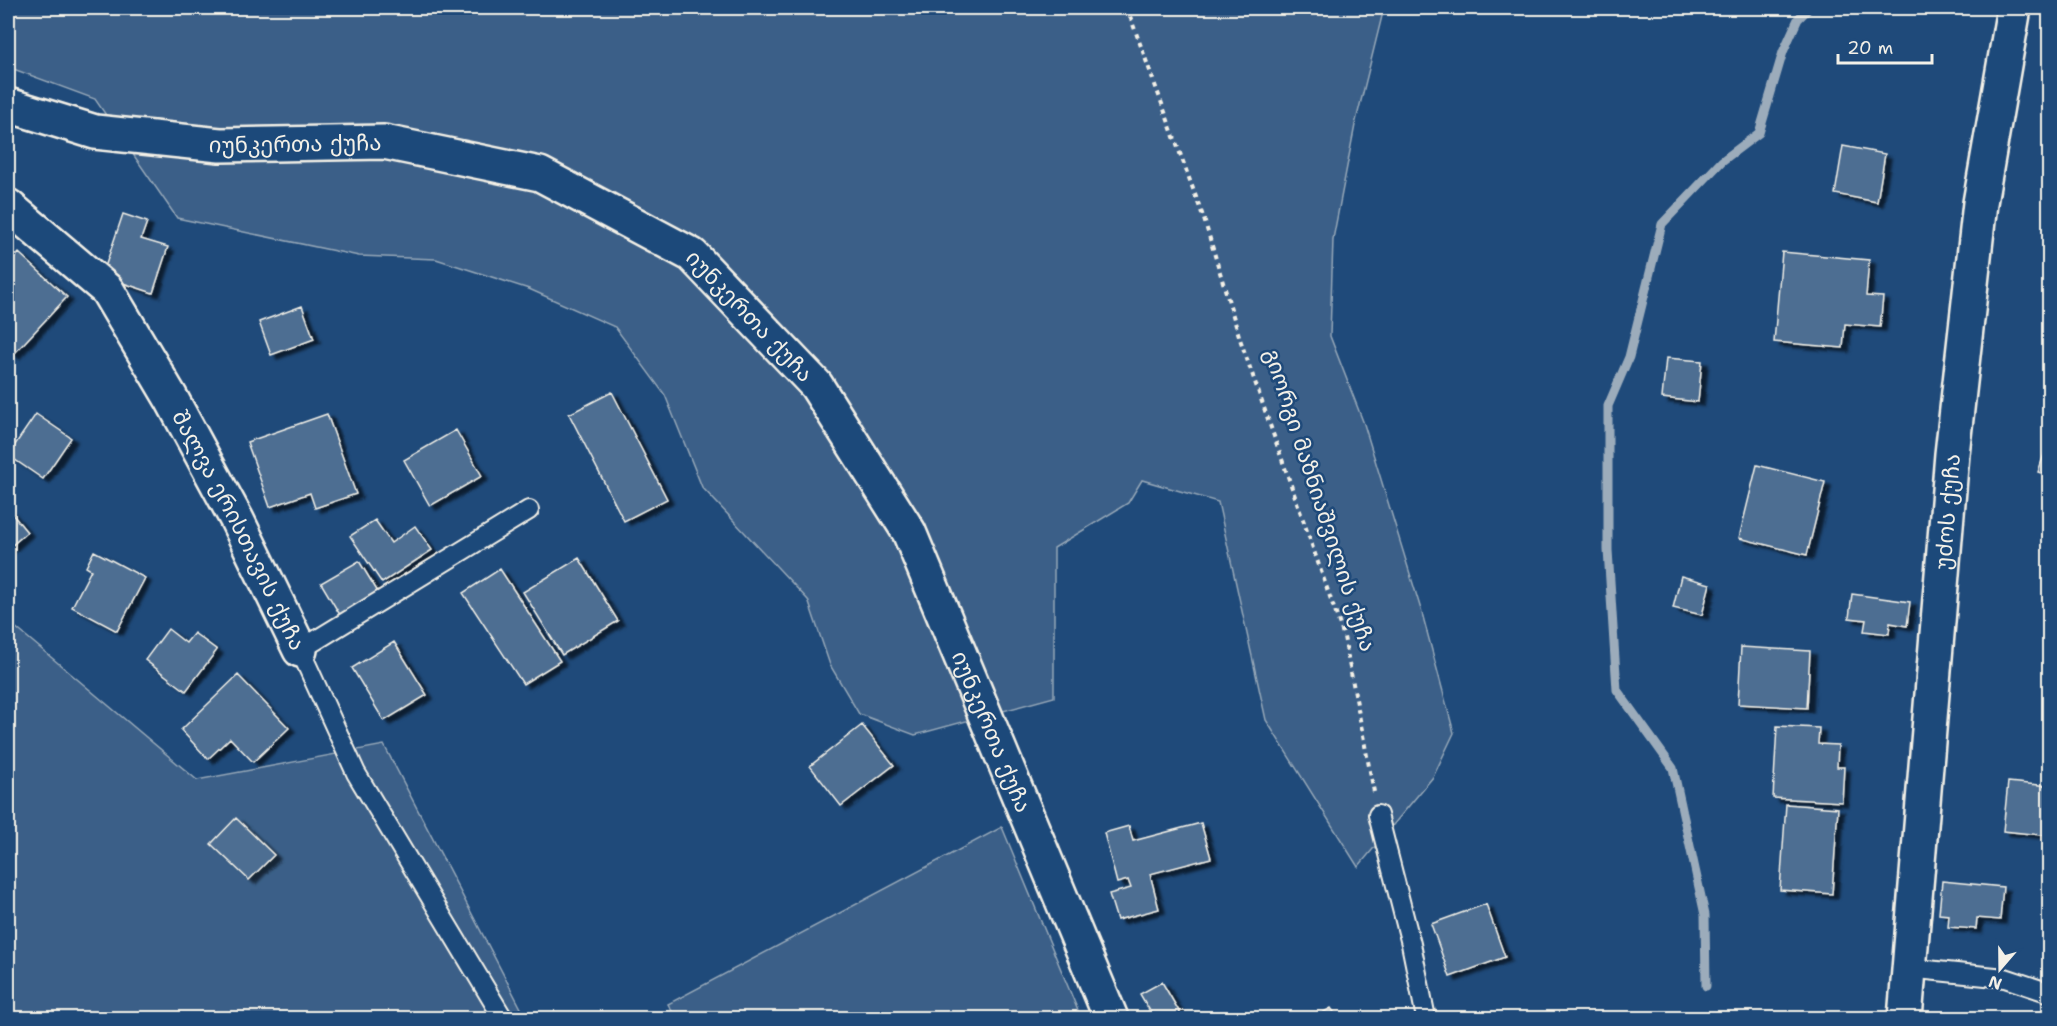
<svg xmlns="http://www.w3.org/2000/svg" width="2057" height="1026" font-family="'Shantell Sans','Noto Sans Georgian',sans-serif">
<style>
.green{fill:#3a5f88;stroke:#97a8b8;stroke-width:1.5}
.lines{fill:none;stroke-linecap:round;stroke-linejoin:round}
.stream{stroke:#9cacbb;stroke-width:9}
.building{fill:#4d6e92;stroke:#f4f1e8;stroke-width:1.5;filter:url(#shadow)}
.lane-casing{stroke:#f4f1e8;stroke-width:22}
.street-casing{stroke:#f4f1e8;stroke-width:38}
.secondary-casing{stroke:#f4f1e8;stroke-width:38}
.path{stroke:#f4f1e8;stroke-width:4;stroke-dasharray:4.5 4.5;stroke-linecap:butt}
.lane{stroke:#1f4a7a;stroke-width:18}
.street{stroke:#1f4a7a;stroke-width:33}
.secondary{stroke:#1f4a7a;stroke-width:33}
.labels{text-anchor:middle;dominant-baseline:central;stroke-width:5;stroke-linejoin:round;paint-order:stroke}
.street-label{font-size:22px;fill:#f4f1e8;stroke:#1f4a7a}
</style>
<defs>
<filter id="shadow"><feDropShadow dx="6" dy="4" stdDeviation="1.5" flood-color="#0009"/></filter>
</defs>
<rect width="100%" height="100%" fill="#1f4a7a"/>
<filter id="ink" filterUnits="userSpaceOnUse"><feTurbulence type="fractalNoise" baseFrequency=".0167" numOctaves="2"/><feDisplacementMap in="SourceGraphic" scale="12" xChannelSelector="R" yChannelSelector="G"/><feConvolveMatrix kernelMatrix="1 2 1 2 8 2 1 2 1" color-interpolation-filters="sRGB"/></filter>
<g filter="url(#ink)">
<path class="green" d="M8,8H1384L1355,125L1333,239L1330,336L1364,424L1422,613L1454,733L1433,777L1358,867L1266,720L1218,502L1142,480L1128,503L1054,548V697L915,735L859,714L830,665L808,600L702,487L665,395L615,327L529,289L436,259L359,256L177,218L95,99L8,67Z
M8,621L197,780L384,745L526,1018H8Z
M1002,827L1081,1018H676L668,1004Z"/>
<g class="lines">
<path class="stream" d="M1706,986L1705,915L1673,768L1617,690L1608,550V406L1629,357L1662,224L1722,161L1759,133L1783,52L1798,19L1809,8"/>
</g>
<path class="building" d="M1843,146L1885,154L1877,202L1835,194Z
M123,214L147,222L141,239L168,247L153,293L102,276Z
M1782,252L1869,260L1866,296L1883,297L1880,327L1845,324L1843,348L1774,342Z
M19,253L67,297L13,355L8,350V265Z
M302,306L314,339L271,355L259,322Z
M1666,358L1702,361L1698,402L1662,398Z
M612,392L667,499L624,521L569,414Z
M36,414L71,438L43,479L8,455Z
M327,414L356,494L315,508L310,493L270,507L247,442Z
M456,430L482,476L430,506L404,460Z
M2050,437V476L2038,472Z
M1757,465L1825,482L1807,555L1739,538Z
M8,509L27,532L8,549Z
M375,520L391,543L415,526L432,550L382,583L350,536Z
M94,551L145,578L117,631L72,607L91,570L86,567Z
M579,558L618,621L562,655L523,592Z
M359,561L381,597L343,620L321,583Z
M500,569L560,661L523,684L463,593Z
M1681,576L1710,584L1702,615L1673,608Z
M1852,594L1910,602L1907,626L1890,623L1889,634L1864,631L1866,620L1849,618Z
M168,629L186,643L194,633L217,650L186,691L145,660Z
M394,642L427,695L384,721L352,668Z
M1741,647L1810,651L1807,708L1738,704Z
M238,675L289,728L253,762L230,738L208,759L181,730Z
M862,725L894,765L841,806L810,766Z
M1777,726L1819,728L1818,744L1838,745L1837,767H1844L1842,802L1773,798Z
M2008,782L2050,786V836L2003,831Z
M1786,804L1838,808L1832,894L1780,890Z
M236,818L274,855L249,880L211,844Z
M1201,823L1211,858L1150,874L1159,909L1117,920L1109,894L1131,888L1128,880L1117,883L1104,833L1129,826L1133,841Z
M1942,881L2003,887L2000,920L1977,918L1976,929L1948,927L1949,915L1939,914Z
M1486,904L1505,957L1450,977L1431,924Z
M1162,982L1183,1018H1154L1140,994Z
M1331,1008L1338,1018H1313Z"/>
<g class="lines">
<g class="lane-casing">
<path id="lane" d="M1378,815L1411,944L1426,1018
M1908,968L2005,978L2050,993
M503,1018L356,773L300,650L529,510"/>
</g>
<g class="street-casing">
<g id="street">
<path id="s1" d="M8,206L107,290L171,398L237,520L300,650"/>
<path id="s2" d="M1905,1018L1952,454L1980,203L2014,8"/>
</g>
</g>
<g class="secondary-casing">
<g id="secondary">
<path id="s3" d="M8,105L95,132L220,145L384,142L540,174L692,255L816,385L909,532L1111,1018"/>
</g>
</g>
<path class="path" d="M1127,8L1204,219L1240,339L1344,637L1374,792"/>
<use href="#lane" class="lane"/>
<use href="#street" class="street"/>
<use href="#secondary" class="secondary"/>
</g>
</g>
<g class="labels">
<g class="street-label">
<text stroke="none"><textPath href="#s3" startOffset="292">იუნკერთა ქუჩა</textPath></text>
<text stroke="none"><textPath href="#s3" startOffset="796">იუნკერთა ქუჩა</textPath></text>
<text transform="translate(1320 500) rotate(72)">გიორგი მაზნიაშვილის ქუჩა</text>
<text stroke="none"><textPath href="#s2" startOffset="508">უძოს ქუჩა</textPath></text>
<text stroke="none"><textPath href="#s1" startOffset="404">შალვა ერისთავის ქუჩა</textPath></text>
<text stroke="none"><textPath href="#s3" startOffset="1282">იუნკერთა ქუჩა</textPath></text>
</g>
</g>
<rect width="2057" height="1026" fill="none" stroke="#1f4a7a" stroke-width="30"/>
<rect x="15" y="15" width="2027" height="996" fill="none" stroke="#f4f1e8" stroke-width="2" filter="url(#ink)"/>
<g transform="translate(2000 969) rotate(200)" stroke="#1f4a7a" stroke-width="4.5" paint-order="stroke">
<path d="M0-4.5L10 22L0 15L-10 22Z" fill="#f4f1e8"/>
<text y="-9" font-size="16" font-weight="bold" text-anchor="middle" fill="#f4f1e8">N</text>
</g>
<path d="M1838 54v9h94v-9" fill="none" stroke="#f4f1e8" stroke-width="3"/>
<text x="1847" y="54" font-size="18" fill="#f4f1e8" stroke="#1f4a7a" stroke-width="4.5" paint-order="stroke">20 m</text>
</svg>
